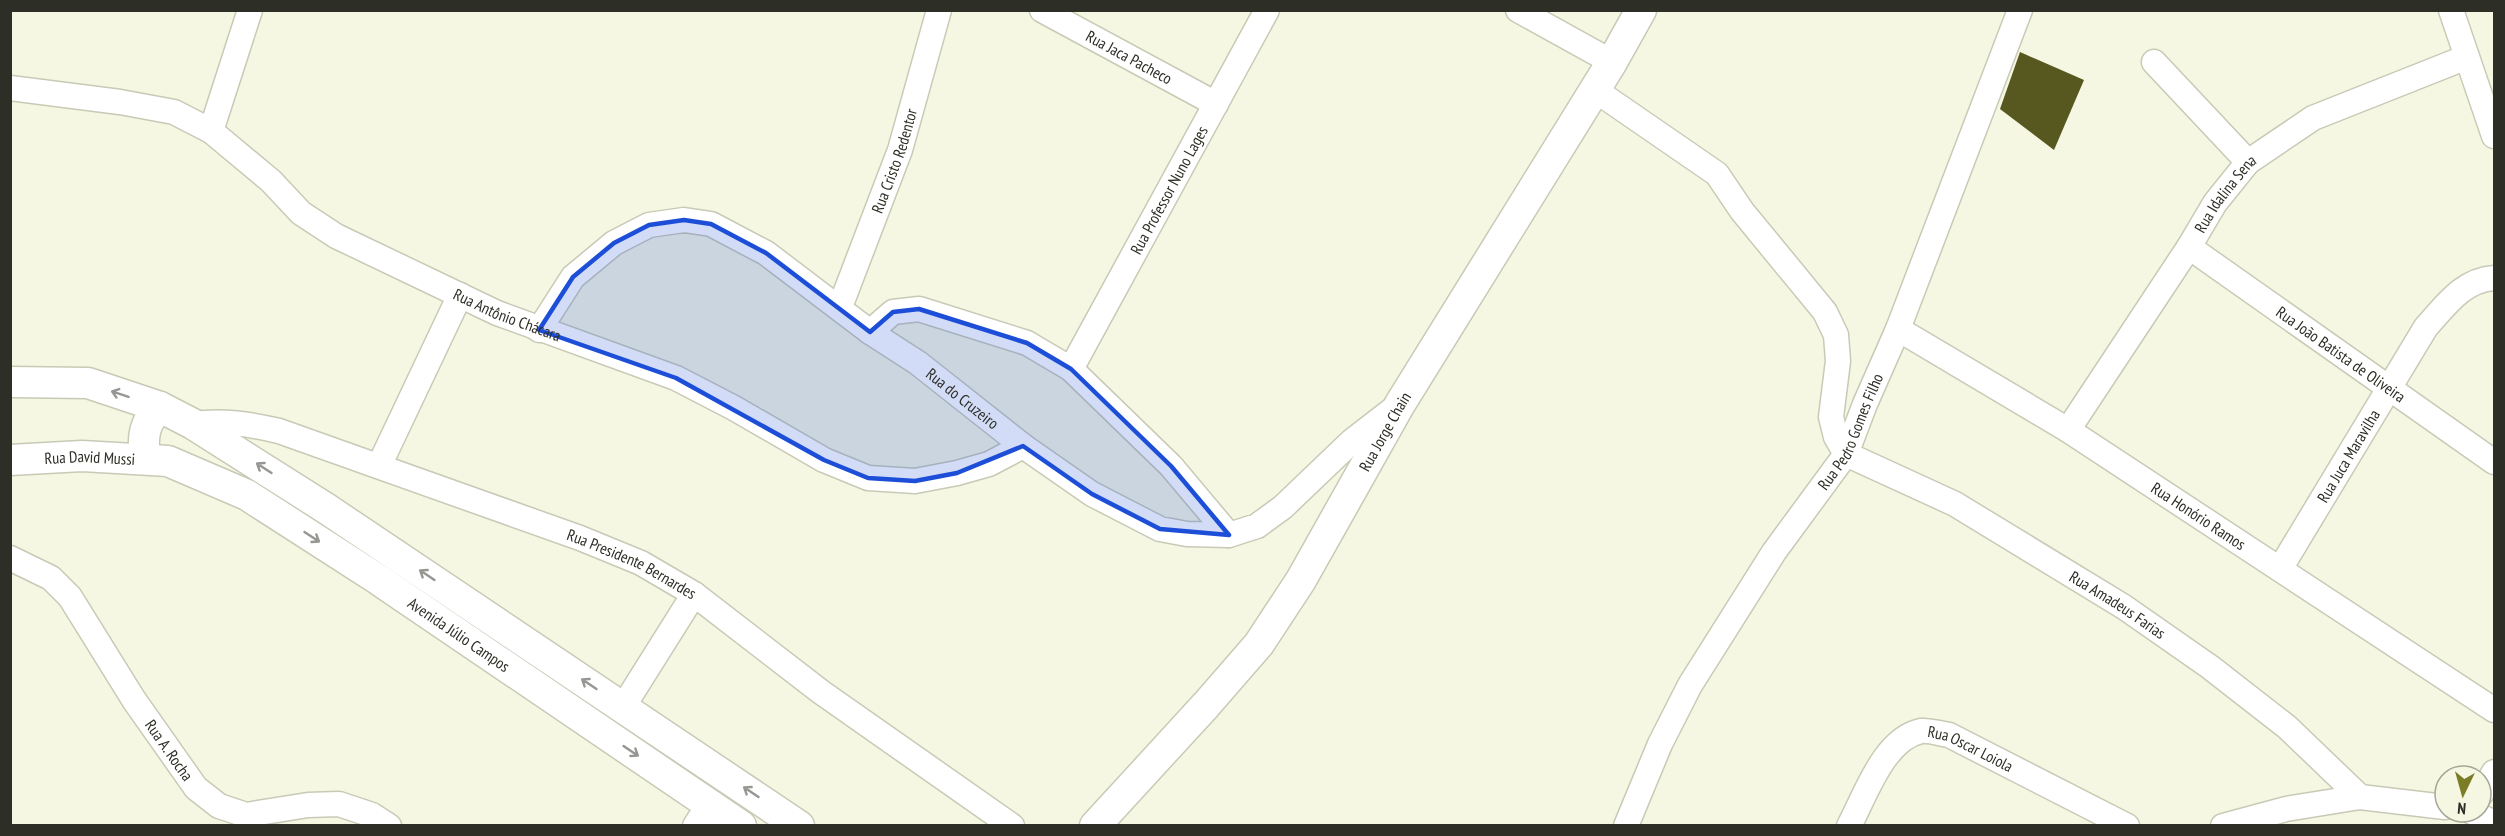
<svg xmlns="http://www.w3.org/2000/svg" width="2505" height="836" font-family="'PT Sans Narrow',sans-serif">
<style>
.building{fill:#56581f}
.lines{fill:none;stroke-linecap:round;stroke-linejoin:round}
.minor-casing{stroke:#c8cab6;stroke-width:27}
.tertiary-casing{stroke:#c8cab6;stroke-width:33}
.minor{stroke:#fff;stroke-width:24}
.tertiary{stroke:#fff;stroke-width:30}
.oneway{stroke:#969692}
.marked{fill:#1d4ed8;fill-opacity:0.2;stroke:#1d4ed8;stroke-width:4.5;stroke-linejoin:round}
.labels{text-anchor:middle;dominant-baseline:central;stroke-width:6;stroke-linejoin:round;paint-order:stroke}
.street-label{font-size:16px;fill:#2d2e26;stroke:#f5f7e2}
</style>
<rect width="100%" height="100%" fill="#f5f7e2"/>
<path class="building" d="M2020,52L2084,80L2054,150L2000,109Z"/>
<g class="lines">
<g class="minor-casing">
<g id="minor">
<path id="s1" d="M1042,10L1216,104"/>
<path d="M1518,10L1612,62"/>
<path d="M2451,10L2494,136"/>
<path d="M2154,62L2248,162"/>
<path id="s2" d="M10,88L120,102L174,112L211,131L271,181L301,213L336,236L497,313L676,378L734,408L824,460L868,478L915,481L957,473L989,464L1023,446"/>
<path id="s3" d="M1595,90L1717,174L1742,211L1825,312L1836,335L1838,361L1831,417L1836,437L1846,454L1955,504L2124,607L2210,667L2287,727L2360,797"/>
<path d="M211,131L250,10"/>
<path id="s4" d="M2189,247L2494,462"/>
<path id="s5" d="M840,307L900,150L939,10"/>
<path id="s6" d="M1898,329L2068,430L2494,710"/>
<path id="s7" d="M539,330L573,277L614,243L649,225L684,220L711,224L766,253L870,332L918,363L1023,446L1092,494L1160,529L1187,534L1229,535L1257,526L1283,507L1352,441L1396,407"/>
<path d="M870,332L893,312L919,309L1027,343L1071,369L1171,466L1229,535"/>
<path id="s8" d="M1071,369L1267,10"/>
<path id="s9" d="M193,424C224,420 249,424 279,431L580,538L641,563L694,594L821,692L1012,826"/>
<path id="s10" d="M2068,430L2189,247L2215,203L2248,162L2313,118L2467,57"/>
<path d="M379,466L460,295"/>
<path id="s11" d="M10,558L51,578L70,597L134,700L196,788L219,806L246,815L308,805L339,804L372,815L389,826"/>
<path id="s12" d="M2280,569L2426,327C2446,305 2463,280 2494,278"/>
<path d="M623,707L694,594"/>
<path d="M2481,794L2494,772"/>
<path d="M2472,812L2494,823"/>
<path d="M695,826L709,804"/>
<path id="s13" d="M1626,826L1660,744L1690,685L1774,552L1846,454L1865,404L1898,329L2020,10"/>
<path id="s14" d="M1849,826C1866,794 1884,739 1921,731C1930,730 1941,734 1949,735L2127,826"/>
<path d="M2223,826L2286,809L2360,797L2445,807"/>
</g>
</g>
<g class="tertiary-casing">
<g id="tertiary">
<path d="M10,382L88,383L160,407L193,424L327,509L799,826"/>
<path d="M145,458C142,437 144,422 160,407"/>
<path id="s15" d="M10,460L82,456L168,461L247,495L379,580L741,826"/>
<path id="s16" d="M1095,826L1206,705L1259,644L1301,580L1400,404L1612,62L1641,10"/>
</g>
</g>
<use href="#minor" class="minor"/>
<use href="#tertiary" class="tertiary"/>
</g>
<defs><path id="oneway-shaft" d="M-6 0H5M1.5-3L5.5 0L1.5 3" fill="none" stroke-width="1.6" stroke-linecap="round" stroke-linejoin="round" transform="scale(1.5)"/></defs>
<g class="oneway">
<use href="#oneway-shaft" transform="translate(120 394) rotate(-162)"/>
<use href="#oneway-shaft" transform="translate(264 468) rotate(-147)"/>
<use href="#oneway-shaft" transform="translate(312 537) rotate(33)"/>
<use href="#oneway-shaft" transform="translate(427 575) rotate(-146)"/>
<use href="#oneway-shaft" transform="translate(589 684) rotate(-146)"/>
<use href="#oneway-shaft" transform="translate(631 751) rotate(34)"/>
<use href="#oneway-shaft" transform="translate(751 792) rotate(-146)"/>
</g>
<path class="marked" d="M684,220L711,224L766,253L870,332L893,312L919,309L1027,343L1071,369L1171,466L1229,535L1160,529L1092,494L1023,446L957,473L915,481L868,478L824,460L676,378L539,330L573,277L614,243L649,225Z"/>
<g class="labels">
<g class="street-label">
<text stroke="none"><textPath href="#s1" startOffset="99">Rua Jaca Pacheco</textPath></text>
<text stroke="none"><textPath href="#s5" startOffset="156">Rua Cristo Redentor</textPath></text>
<text stroke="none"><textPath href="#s8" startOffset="204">Rua Professor Nuno Lages</textPath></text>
<text stroke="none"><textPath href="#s10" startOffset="284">Rua Idalina Sena</textPath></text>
<text stroke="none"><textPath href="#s2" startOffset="560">Rua Antônio Chácara</textPath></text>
<text stroke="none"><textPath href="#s4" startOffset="186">Rua João Batista de Oliveira</textPath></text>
<text stroke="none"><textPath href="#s7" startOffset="525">Rua do Cruzeiro</textPath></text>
<text stroke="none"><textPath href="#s16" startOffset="492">Rua Jorge Chain</textPath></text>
<text stroke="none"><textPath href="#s13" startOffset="456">Rua Pedro Gomes Filho</textPath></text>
<text stroke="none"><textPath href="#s12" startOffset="132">Rua Juca Maravilha</textPath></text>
<text stroke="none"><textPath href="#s15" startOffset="80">Rua David Mussi</textPath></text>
<text stroke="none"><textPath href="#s6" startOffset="354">Rua Honório Ramos</textPath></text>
<text stroke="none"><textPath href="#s9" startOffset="464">Rua Presidente Bernardes</textPath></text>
<text stroke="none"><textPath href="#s3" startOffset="783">Rua Amadeus Farias</textPath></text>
<text stroke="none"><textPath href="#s15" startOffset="498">Avenida Júlio Campos</textPath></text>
<text stroke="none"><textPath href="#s11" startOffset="255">Rua A. Rocha</textPath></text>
<text stroke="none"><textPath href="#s14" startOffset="176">Rua Oscar Loiola</textPath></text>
</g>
</g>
<rect width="2505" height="836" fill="none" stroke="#2d2e26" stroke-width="24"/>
<g transform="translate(2463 794) rotate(185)"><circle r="28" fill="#f5f7e2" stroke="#a5a797" stroke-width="1.5"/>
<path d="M0-4.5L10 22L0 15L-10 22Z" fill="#7a7d26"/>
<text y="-9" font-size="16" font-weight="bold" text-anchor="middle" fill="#2d2e26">N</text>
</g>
</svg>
